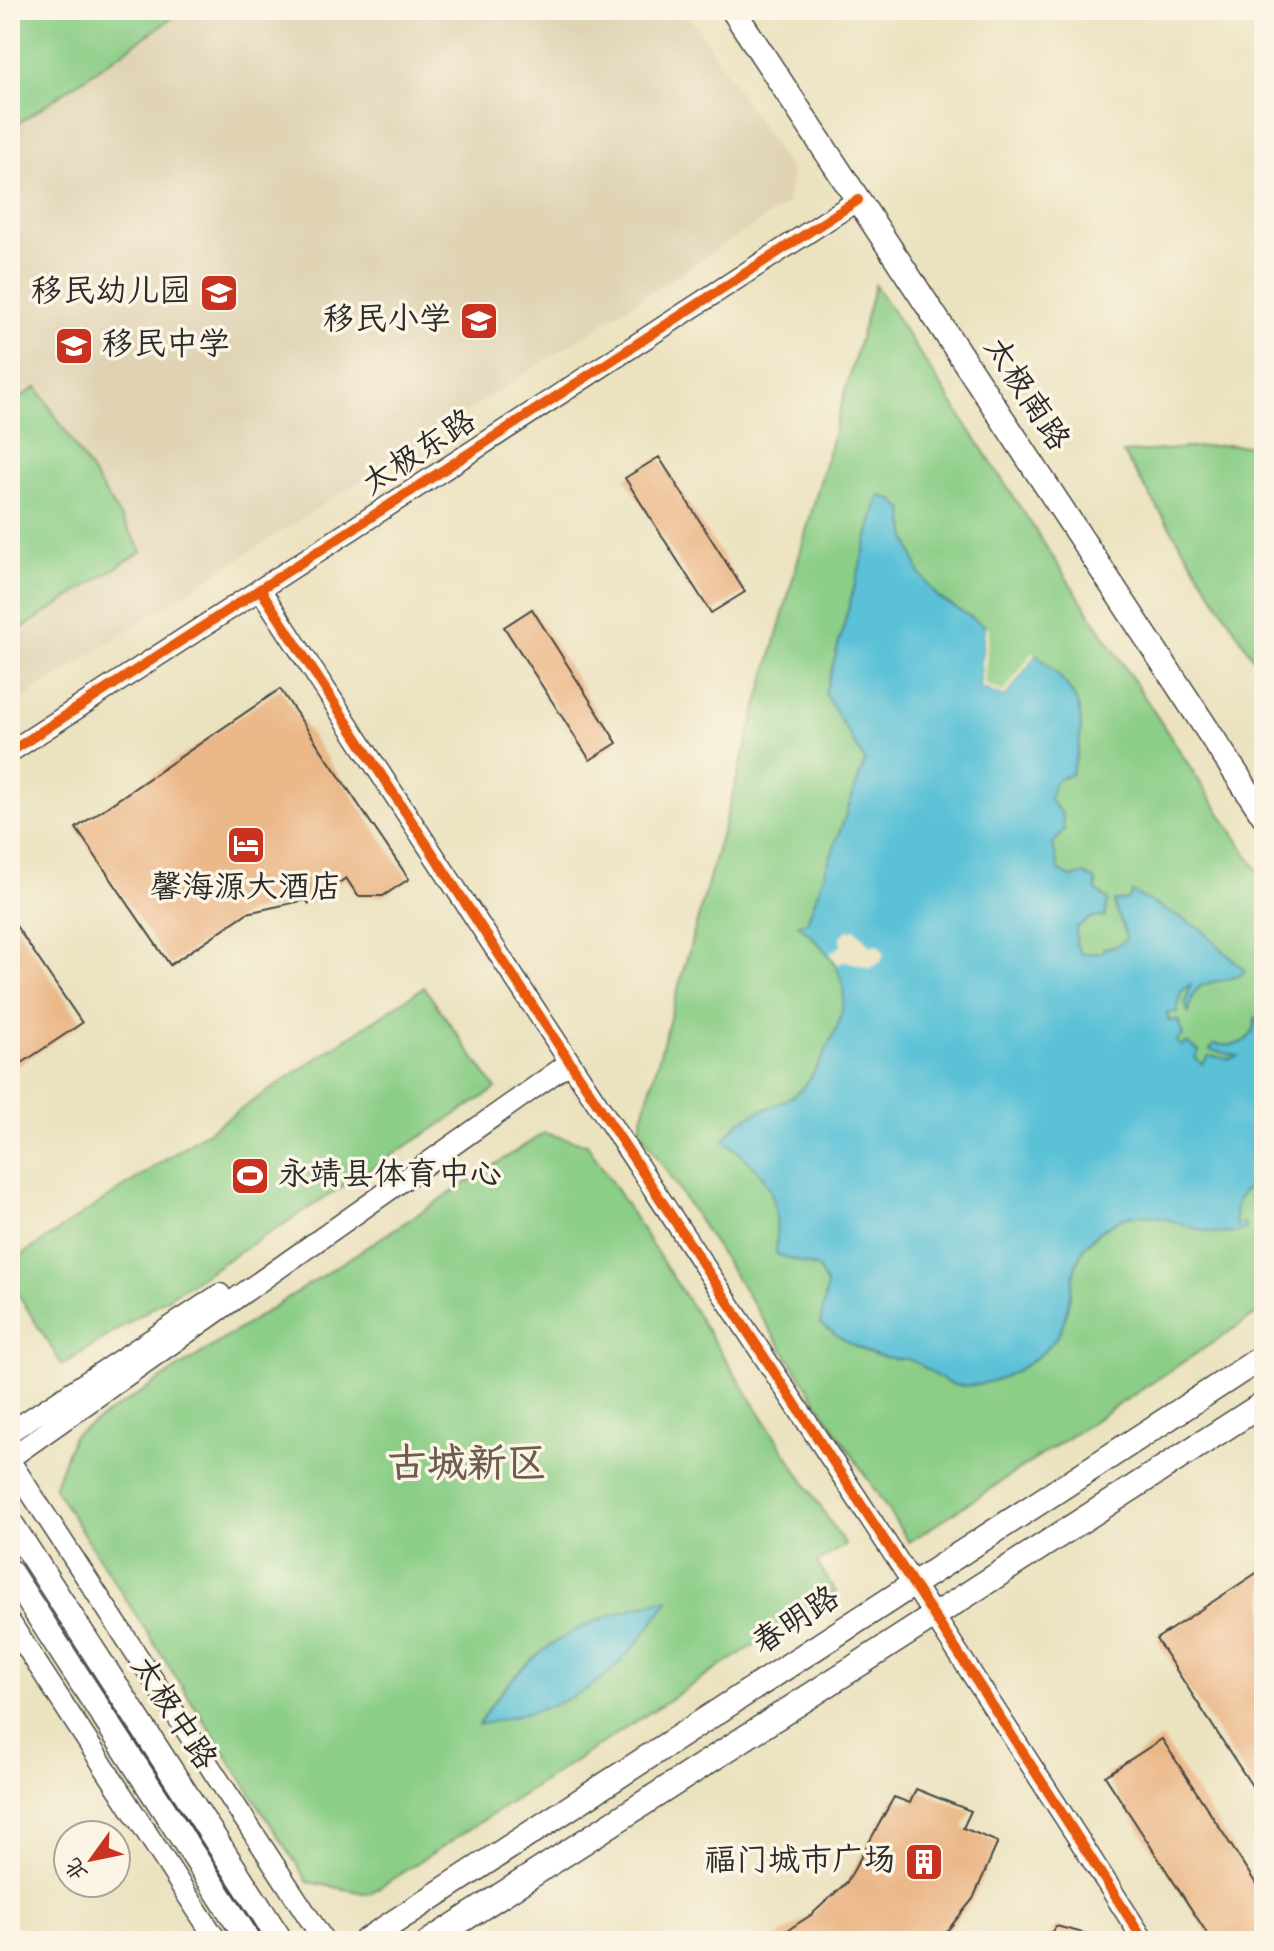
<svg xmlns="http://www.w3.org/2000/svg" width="1274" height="1951" font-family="'Indie Flower','LXGW WenKai TC',sans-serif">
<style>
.built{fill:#dfd3b4}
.green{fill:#8bce87;stroke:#5b7c59;stroke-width:2}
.water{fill:#5ac1d7;stroke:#427681;stroke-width:2}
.pier{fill:#ebe2c0}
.building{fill:#ebb889}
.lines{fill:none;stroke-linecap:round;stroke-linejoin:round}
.minor-casing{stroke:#484641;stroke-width:23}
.major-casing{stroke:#484641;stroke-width:27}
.minor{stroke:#fff;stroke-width:20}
.major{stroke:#fff;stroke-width:24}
.cycleway-casing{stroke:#fcf5e5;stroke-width:15}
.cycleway{stroke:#e8590c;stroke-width:10}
.labels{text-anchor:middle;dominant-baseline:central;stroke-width:7;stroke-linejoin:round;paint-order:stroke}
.poi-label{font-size:32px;fill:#2b2b2b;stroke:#fcf5e5;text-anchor:end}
.street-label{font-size:32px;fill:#2b2b2b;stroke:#fcf5e5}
.district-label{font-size:40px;font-weight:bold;fill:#6e5c4c;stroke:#fcf5e5}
</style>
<rect width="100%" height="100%" fill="#fcf5e5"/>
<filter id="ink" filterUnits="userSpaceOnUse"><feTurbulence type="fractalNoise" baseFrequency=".0125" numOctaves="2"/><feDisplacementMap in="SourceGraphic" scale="16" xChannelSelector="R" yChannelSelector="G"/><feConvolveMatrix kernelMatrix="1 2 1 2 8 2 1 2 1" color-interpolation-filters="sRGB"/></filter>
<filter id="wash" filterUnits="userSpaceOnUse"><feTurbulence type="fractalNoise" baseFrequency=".006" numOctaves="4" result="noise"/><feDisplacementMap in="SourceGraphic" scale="32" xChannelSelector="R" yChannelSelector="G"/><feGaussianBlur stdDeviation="1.8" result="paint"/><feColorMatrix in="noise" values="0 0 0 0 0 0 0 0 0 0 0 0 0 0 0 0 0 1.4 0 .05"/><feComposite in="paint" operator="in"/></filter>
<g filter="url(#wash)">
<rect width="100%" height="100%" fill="#ebe2c0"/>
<path class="built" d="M182,10H686L792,174L787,204L10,707V129Z"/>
<path class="green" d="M10,10H184L10,129Z
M875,285L1264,880V1309L909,1542L639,1129Z
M37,387L142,551L10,636V404Z
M1227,445L1264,446V675L1123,453Z
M424,987L496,1089L62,1365L10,1281V1263Z
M544,1133L587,1144L845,1545L817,1563L836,1592L369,1894L308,1882L54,1488L73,1436Z"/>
<path class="water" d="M879,496L892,499L904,510L906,534L920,574L938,597L985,626L980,687L1005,697L1036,654C1083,695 1090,715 1071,775C1055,778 1051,784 1050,800L1062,814L1064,830L1053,845L1059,870L1072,878L1084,874L1096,880V890L1108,900L1105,917L1091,918L1076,928V943L1081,954L1101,953L1104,948L1116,946L1126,939C1125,923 1116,920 1114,901L1128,900L1132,892L1200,928L1245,971C1222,990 1192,969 1189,1014L1185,1003L1191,984L1181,992L1177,1012H1167L1169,1021L1178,1020L1183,1035L1176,1041L1181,1046L1186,1042L1199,1051L1195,1058L1203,1064L1209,1056L1230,1059L1238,1056L1210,1050L1214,1044C1234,1048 1255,1044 1255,1018L1264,1012V1182C1240,1186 1232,1203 1236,1226L1244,1223L1246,1229C1203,1248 1161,1199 1117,1221C1064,1249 1078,1279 1063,1324C1052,1359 981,1398 946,1382C934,1376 923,1364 910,1360C902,1358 893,1359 885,1357C861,1353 840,1337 820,1324L827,1286L818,1268L776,1254C779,1191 772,1179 724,1140C743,1111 761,1114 789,1098C806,1089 814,1072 823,1056C857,996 849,968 798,924L807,922L865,761L825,694Z
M669,1599C609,1689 582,1702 478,1725C526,1647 582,1618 669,1599Z"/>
<path class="pier" d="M985,626L989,628L984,684L1004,692L1033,652L1036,654L1005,697L980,687Z
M856,929L870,946L877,944L884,952L881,962L870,968L846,961L837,965L830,953L841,946L840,938L846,931Z"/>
<g id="blocks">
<path class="building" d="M659,457L745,592L711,613L625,478Z
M532,609L617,743L590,760L504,627Z
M280,689L409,879L383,896H358L346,878L309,904L306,900L247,913L170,965L76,828Z
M10,917L82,1023L10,1071Z
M1264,1568V1783L1254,1789L1156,1639Z
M1162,1739L1264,1896V1941H1212L1105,1776Z
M916,1789L971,1811L963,1828L998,1842L973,1899L939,1941H771L811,1915L847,1882L894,1797L910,1803Z
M1056,1926L1095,1936L1094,1941H1045Z"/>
</g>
</g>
<g filter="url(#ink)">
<use href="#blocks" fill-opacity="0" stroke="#484641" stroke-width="2"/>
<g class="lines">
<g class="minor-casing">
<path id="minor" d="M260,589C553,1041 854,1487 1144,1941
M10,752L858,200
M10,1432L220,1294
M10,1458L569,1063
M10,1461L324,1941
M10,1622L217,1941"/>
</g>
<g class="major-casing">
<path id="major" d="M733,10L1264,816
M10,1522L281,1941
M10,1572L249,1941
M365,1941L1264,1356
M430,1941L1264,1403"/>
</g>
<use href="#minor" class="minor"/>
<use href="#major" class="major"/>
<g class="cycleway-casing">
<path id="cycleway" d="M260,589C553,1041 854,1487 1144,1941
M10,752L858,200"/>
</g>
<use href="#cycleway" class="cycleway"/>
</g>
</g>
<defs>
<g id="school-square" transform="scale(2)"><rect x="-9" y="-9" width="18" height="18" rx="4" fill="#c8321e" stroke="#fcf5e5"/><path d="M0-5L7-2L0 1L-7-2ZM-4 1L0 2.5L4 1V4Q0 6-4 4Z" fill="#fff"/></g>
<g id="hotel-square" transform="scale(2)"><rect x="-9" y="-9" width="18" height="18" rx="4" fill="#c8321e" stroke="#fcf5e5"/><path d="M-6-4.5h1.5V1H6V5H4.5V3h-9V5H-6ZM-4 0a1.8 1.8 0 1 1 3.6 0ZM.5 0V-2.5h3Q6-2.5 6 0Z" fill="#fff"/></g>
<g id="stadium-square" transform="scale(2)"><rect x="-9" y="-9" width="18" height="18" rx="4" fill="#c8321e" stroke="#fcf5e5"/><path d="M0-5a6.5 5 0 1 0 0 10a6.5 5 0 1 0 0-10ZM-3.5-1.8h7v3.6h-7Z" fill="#fff"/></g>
<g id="building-square" transform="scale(2)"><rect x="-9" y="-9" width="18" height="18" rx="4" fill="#c8321e" stroke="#fcf5e5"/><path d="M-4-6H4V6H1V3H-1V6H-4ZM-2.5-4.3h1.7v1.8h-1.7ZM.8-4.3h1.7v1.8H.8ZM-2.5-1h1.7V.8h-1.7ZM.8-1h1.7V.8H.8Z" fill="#fff"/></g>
</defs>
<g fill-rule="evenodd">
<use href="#school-square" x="219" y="293"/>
<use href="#school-square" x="479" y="321"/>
<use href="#school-square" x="74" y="346"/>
<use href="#hotel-square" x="246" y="845"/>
<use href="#stadium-square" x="250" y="1176"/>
<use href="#building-square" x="924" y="1862"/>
</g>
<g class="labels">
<g class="poi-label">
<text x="191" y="293">移民幼儿园</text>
<text x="451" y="321">移民小学</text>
<text x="102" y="346" text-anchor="start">移民中学</text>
<text x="246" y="889" text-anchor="middle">馨海源大酒店</text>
<text x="278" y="1176" text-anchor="start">永靖县体育中心</text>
<text x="896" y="1862">福门城市广场</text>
</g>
<g class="street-label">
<text transform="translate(1025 395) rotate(57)">太极南路</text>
<text transform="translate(420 454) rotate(-33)">太极东路</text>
<text transform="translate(797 1622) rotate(-33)">春明路</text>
<text transform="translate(172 1714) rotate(57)">太极中路</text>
</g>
<g class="district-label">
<text x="467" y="1466">古城新区</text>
</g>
</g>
<rect width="1274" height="1951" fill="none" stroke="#fcf5e5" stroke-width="40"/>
<g transform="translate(92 1859) rotate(237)"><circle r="38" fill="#fcf5e5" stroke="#a8a49b" stroke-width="2"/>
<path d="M0-6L14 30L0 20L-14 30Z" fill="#c8321e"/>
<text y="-12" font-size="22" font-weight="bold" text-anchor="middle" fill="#2b2b2b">北</text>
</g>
</svg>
